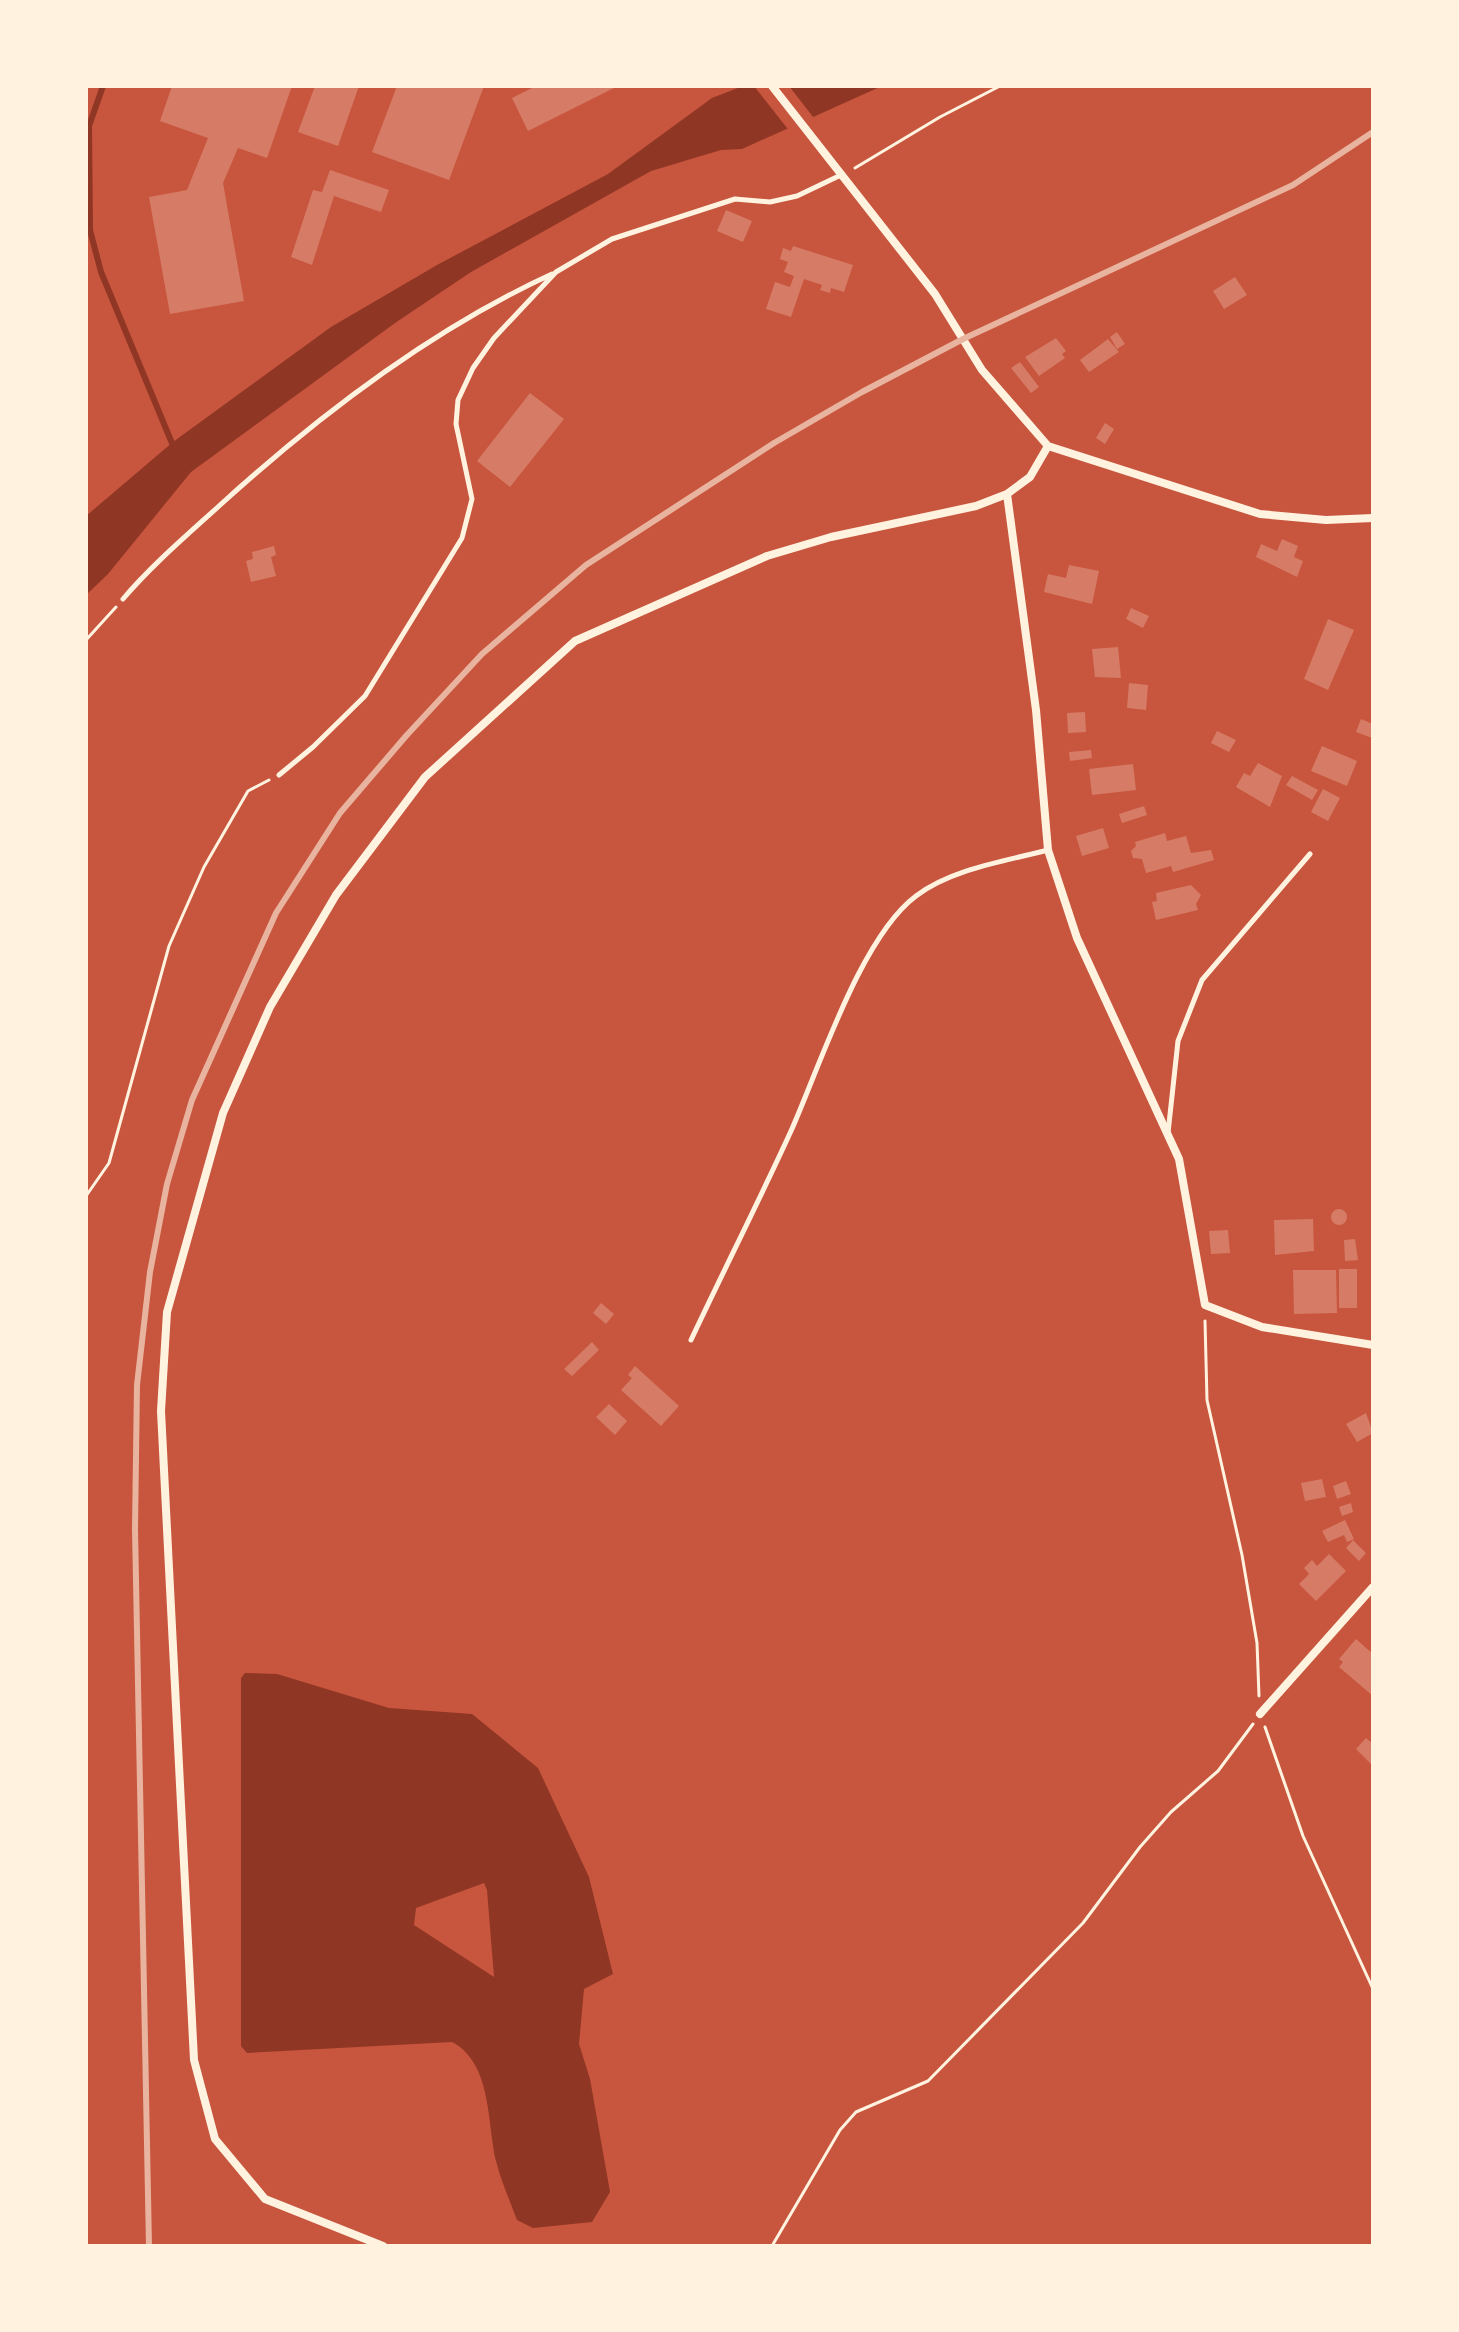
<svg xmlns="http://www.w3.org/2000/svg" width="1459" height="2332" font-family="'Roboto Serif',serif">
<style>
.water{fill:#8f3625;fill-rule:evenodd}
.pier{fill:#c8553d}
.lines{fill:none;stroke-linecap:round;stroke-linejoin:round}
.stream{stroke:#8f3625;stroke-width:6}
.building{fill:#d67c66}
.path{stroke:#fff3e0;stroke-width:3}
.service{stroke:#fff3e0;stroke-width:5}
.minor{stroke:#fff3e0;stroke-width:8}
.rail{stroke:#e9b49f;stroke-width:6}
</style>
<rect width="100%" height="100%" fill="#c8553d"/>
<path class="water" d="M743,86H882L742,149L721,150L651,171L471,272L395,323L191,472L108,574L86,595V516L173,442L331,327L437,265L608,174L712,98Z
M245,1673L277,1674L389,1708L472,1714L538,1768L589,1877L613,1974L584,1989L579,2044L590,2079L610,2192L592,2222L533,2228L517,2220C510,2201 501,2181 496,2161C487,2122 492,2063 452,2042L247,2053L241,2046V1678ZM484,1883L487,1890L494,1977L414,1925L416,1908Z"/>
<path class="pier" d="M754,86H789L817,122L791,133Z"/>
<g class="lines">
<path class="stream" d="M103,86L89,126L90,230L101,272L174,448"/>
</g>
<path class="building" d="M172,86H292L267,158L238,148L223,183L244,301L170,314L149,197L187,190L208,138L160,121Z
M315,86H359L338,146L298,132Z
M397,86H484L449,180L372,152Z
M536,86H618L528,131L512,98Z
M330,170L389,190L381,212L334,196L312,265L291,257L313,190L322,192Z
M726,210L752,221L743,242L717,231Z
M793,246L853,265L844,292L831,288L830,293L820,290L822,285L804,279L791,317L766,309L775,282L790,287L794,276L784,272L788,262L780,259L783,248L791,251Z
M1235,277L1247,295L1224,309L1213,291Z
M1117,332L1125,344L1117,349L1110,337Z
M1056,338L1066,351L1062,354L1065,358L1039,376L1025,357Z
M1108,339L1119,352L1089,372L1080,360Z
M1020,362L1039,387L1031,393L1011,368Z
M530,393L564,419L510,487L477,461Z
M1105,423L1114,429L1105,444L1096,438Z
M1282,539L1298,546L1294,557L1303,561L1297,577L1256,557L1261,544L1277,551Z
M274,546L276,555L271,557L276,576L251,582L246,561L253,559L252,552Z
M1069,565L1099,571L1092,604L1044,592L1048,574L1066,578Z
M1131,608L1149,616L1143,628L1126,619Z
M1328,619L1354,630L1328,690L1304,679Z
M1118,647L1121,678L1095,677L1092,649Z
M1129,683L1148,685L1146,710L1127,708Z
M1085,712L1086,732L1068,733L1067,713Z
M1361,719L1373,724L1372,738L1356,732Z
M1217,731L1236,740L1229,752L1211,743Z
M1322,746L1357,761L1347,786L1311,771Z
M1091,750L1092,758L1070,761L1069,752Z
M1258,763L1282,776L1270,807L1236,787L1244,773L1250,776Z
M1133,764L1136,790L1092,795L1089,769Z
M1292,776L1318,790L1312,800L1286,785Z
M1323,789L1340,798L1328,821L1311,812Z
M1144,806L1147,815L1122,823L1119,814Z
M1103,828L1109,848L1082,856L1076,836Z
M1165,833L1167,841L1186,836L1191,853L1211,850L1214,860L1173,872L1171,866L1146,873L1142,859L1133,858L1131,851L1136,846L1135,842Z
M1191,885L1201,895L1196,904L1198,910L1156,920L1152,902L1157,901L1156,893Z
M1331 1217a8 8 0 1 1 16 0a8 8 0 1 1-16 0Z
M1313,1219L1314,1251L1275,1255L1274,1220Z
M1228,1230L1230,1253L1211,1254L1209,1231Z
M1355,1239L1358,1260L1345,1261L1344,1240Z
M1339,1269H1357V1308H1339Z
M1293,1270H1336L1337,1313L1294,1314Z
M601,1303L614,1314L606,1324L593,1313Z
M592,1342L599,1350L572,1376L564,1369Z
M635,1366L679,1406L661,1426L621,1390L632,1378L628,1375Z
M609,1404L627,1421L615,1435L596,1417Z
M1366,1413L1373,1433L1357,1442L1346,1424Z
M1322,1479L1326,1497L1305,1501L1301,1483Z
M1346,1481L1351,1494L1337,1499L1333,1486Z
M1351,1503L1353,1512L1342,1516L1339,1507Z
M1345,1520L1354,1539L1347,1542L1344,1535L1328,1542L1322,1531Z
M1353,1540L1366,1553L1359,1561L1346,1548Z
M1329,1554L1346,1571L1316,1601L1299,1584L1309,1574L1304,1568L1312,1560L1317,1566Z
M1356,1639L1373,1654V1696L1339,1667L1343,1662L1339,1659Z
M1366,1738L1373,1744V1766L1356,1749Z"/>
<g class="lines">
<path class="path" d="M855,168L940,117L1000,86
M86,640L116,607
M86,1196L109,1163L169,946L204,867L248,791L269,780
M1205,1321L1207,1400L1242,1555L1257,1643L1259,1696
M1265,1727L1303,1836L1373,1989
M772,2246L840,2130L856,2112L928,2081L1083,1923L1140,1847L1171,1812L1218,1771L1253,1724"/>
<path class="service" d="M123,599C152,565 186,536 219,506C318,416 430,330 552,274
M279,775L313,747L365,696L462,538L472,499L456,424L458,400L473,368L494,338L556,272L612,239L735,199L770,202L797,196L841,175
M1168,1133L1178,1041L1202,980L1310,854
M691,1340C724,1270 759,1201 791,1131C820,1066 861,937 916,896C951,869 1006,861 1048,850"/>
<path class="minor" d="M772,86L935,294L982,370L1048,446L1260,514L1326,520L1373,518
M1007,494L1036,710L1048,850L1077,938L1179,1159L1205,1305L1262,1327L1373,1345
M1260,1714L1373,1587
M383,2246L265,2199L215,2139L194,2060L161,1411L167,1312L223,1113L270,1007L336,895L425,777L575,641L767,556L831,537L976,506L1007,494L1030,477L1048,446"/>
<path class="rail" d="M149,2246L135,1529L137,1385L150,1272L167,1184L192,1100L276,913L340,813L406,736L482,654L586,565L774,443L862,392L963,339L1293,185L1373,132"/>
</g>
<rect width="1459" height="2332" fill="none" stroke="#fff3e0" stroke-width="176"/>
</svg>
